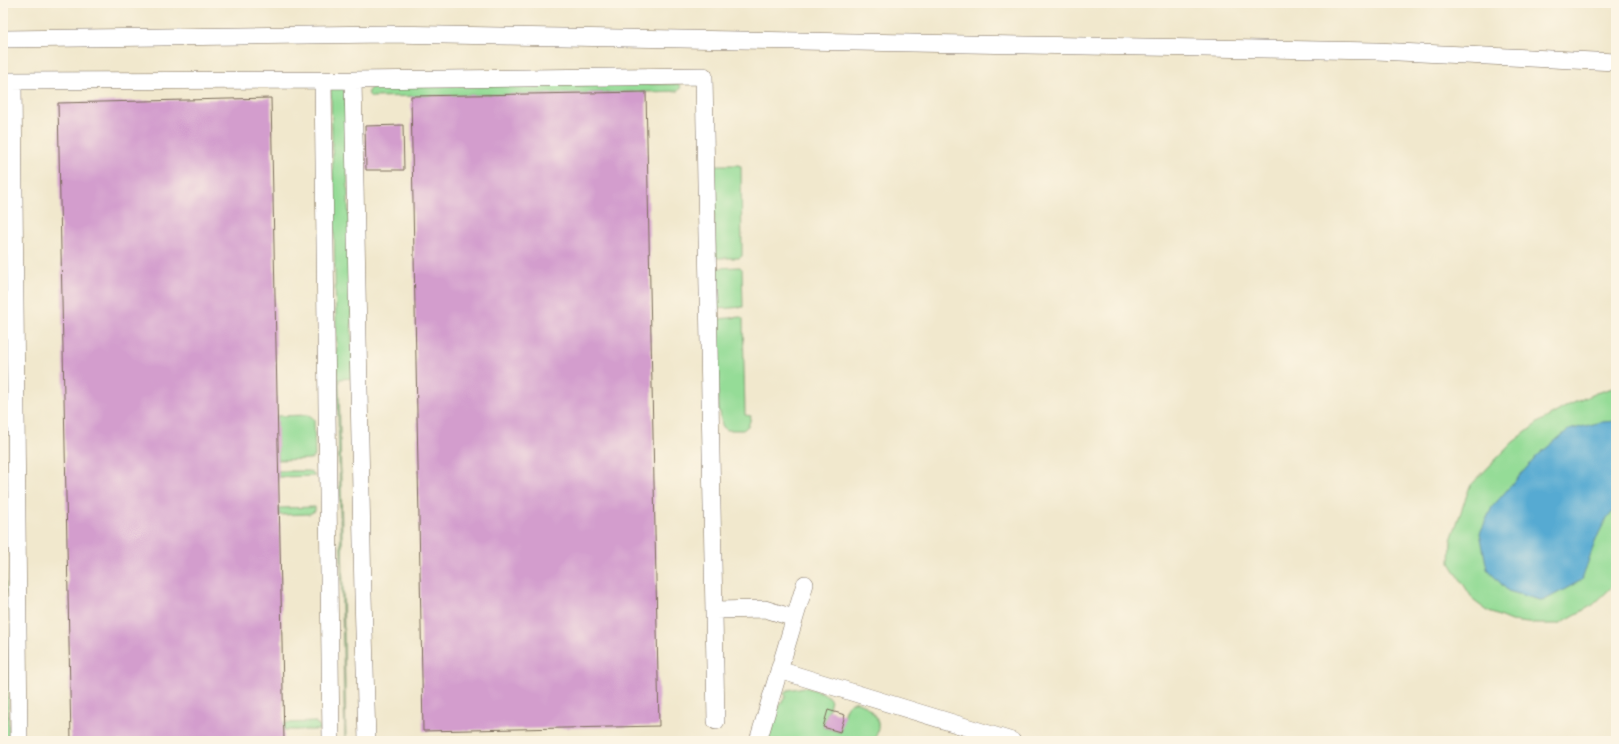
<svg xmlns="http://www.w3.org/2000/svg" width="1619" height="744" font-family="'IM FELL French Canon',serif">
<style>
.green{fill:#95dc97;stroke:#68835a}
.water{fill:#57aad2;stroke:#496a78}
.building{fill:#d39dcd}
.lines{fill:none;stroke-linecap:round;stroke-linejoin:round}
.minor-casing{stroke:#7b6c5b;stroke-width:18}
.minor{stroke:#fff;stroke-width:17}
</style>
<rect width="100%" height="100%" fill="#fcf5e5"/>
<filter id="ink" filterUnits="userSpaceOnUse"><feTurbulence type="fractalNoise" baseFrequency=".025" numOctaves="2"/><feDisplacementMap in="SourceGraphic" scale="8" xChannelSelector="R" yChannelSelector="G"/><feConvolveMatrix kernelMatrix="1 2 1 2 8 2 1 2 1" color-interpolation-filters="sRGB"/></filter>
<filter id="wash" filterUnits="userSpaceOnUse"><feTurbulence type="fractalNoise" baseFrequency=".012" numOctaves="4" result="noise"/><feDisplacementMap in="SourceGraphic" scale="16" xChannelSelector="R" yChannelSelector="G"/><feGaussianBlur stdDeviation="0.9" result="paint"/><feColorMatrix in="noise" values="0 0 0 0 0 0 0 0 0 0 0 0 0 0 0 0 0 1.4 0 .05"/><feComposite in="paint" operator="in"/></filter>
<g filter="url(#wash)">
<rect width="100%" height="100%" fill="#f1e8cd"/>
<path class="green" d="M679,84L681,87L678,91L646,92L371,97L369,95L368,91L373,86Z
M345,86L353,378L339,379L346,741H345L331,91L332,88Z
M714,165H738L741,166L742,256L739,258H716L715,256Z
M740,267L742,269L743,307L717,309L715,268Z
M741,317L743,319L745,415L751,416L750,421L748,426L743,430H727L722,426L720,412L718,411L717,319Z
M1616,387V578L1612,587L1593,605L1558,624H1536L1511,621L1489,612L1474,601L1450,563L1451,540L1470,486L1512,443L1539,422L1569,405L1596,393Z
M309,415L314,419L315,455L313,458L310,459L278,460L277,416Z
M3,438L9,741H3Z
M278,471H308L312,472L315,476L278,477Z
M315,507V511L309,514L279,515V508Z
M804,687C813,690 827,691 831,701L823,727L840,732C842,725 843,711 848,705C857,694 876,713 878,723C879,729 876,735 875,741H768L778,708L786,696L784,693L788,690Z
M315,722L320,727V730H283V723Z"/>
<path class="water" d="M1616,421V509C1598,524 1590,558 1582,580L1543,601L1508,591L1487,569L1480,533L1492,507L1537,456L1568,430L1602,422Z"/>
<g id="blocks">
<path class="building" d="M646,92L659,726L423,731L411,96Z
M271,98L284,741H71L58,103Z
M403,125L404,170H366L365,126Z
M828,710L845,715L840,732L823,727Z"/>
</g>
</g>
<g filter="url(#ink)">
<use href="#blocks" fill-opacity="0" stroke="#7b6c5b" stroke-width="1"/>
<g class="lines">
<g class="minor-casing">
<path id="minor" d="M3,39L387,34L1376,51L1616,62
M323,80L331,741
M3,81L353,80
M13,81L19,741
M715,610L765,609L794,618
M779,670L1012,741
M367,741L363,595L353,80L704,76L716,721
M758,741L805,584"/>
</g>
<use href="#minor" class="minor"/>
</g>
</g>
<rect width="1619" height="744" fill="none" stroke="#fcf5e5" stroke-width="16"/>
</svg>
